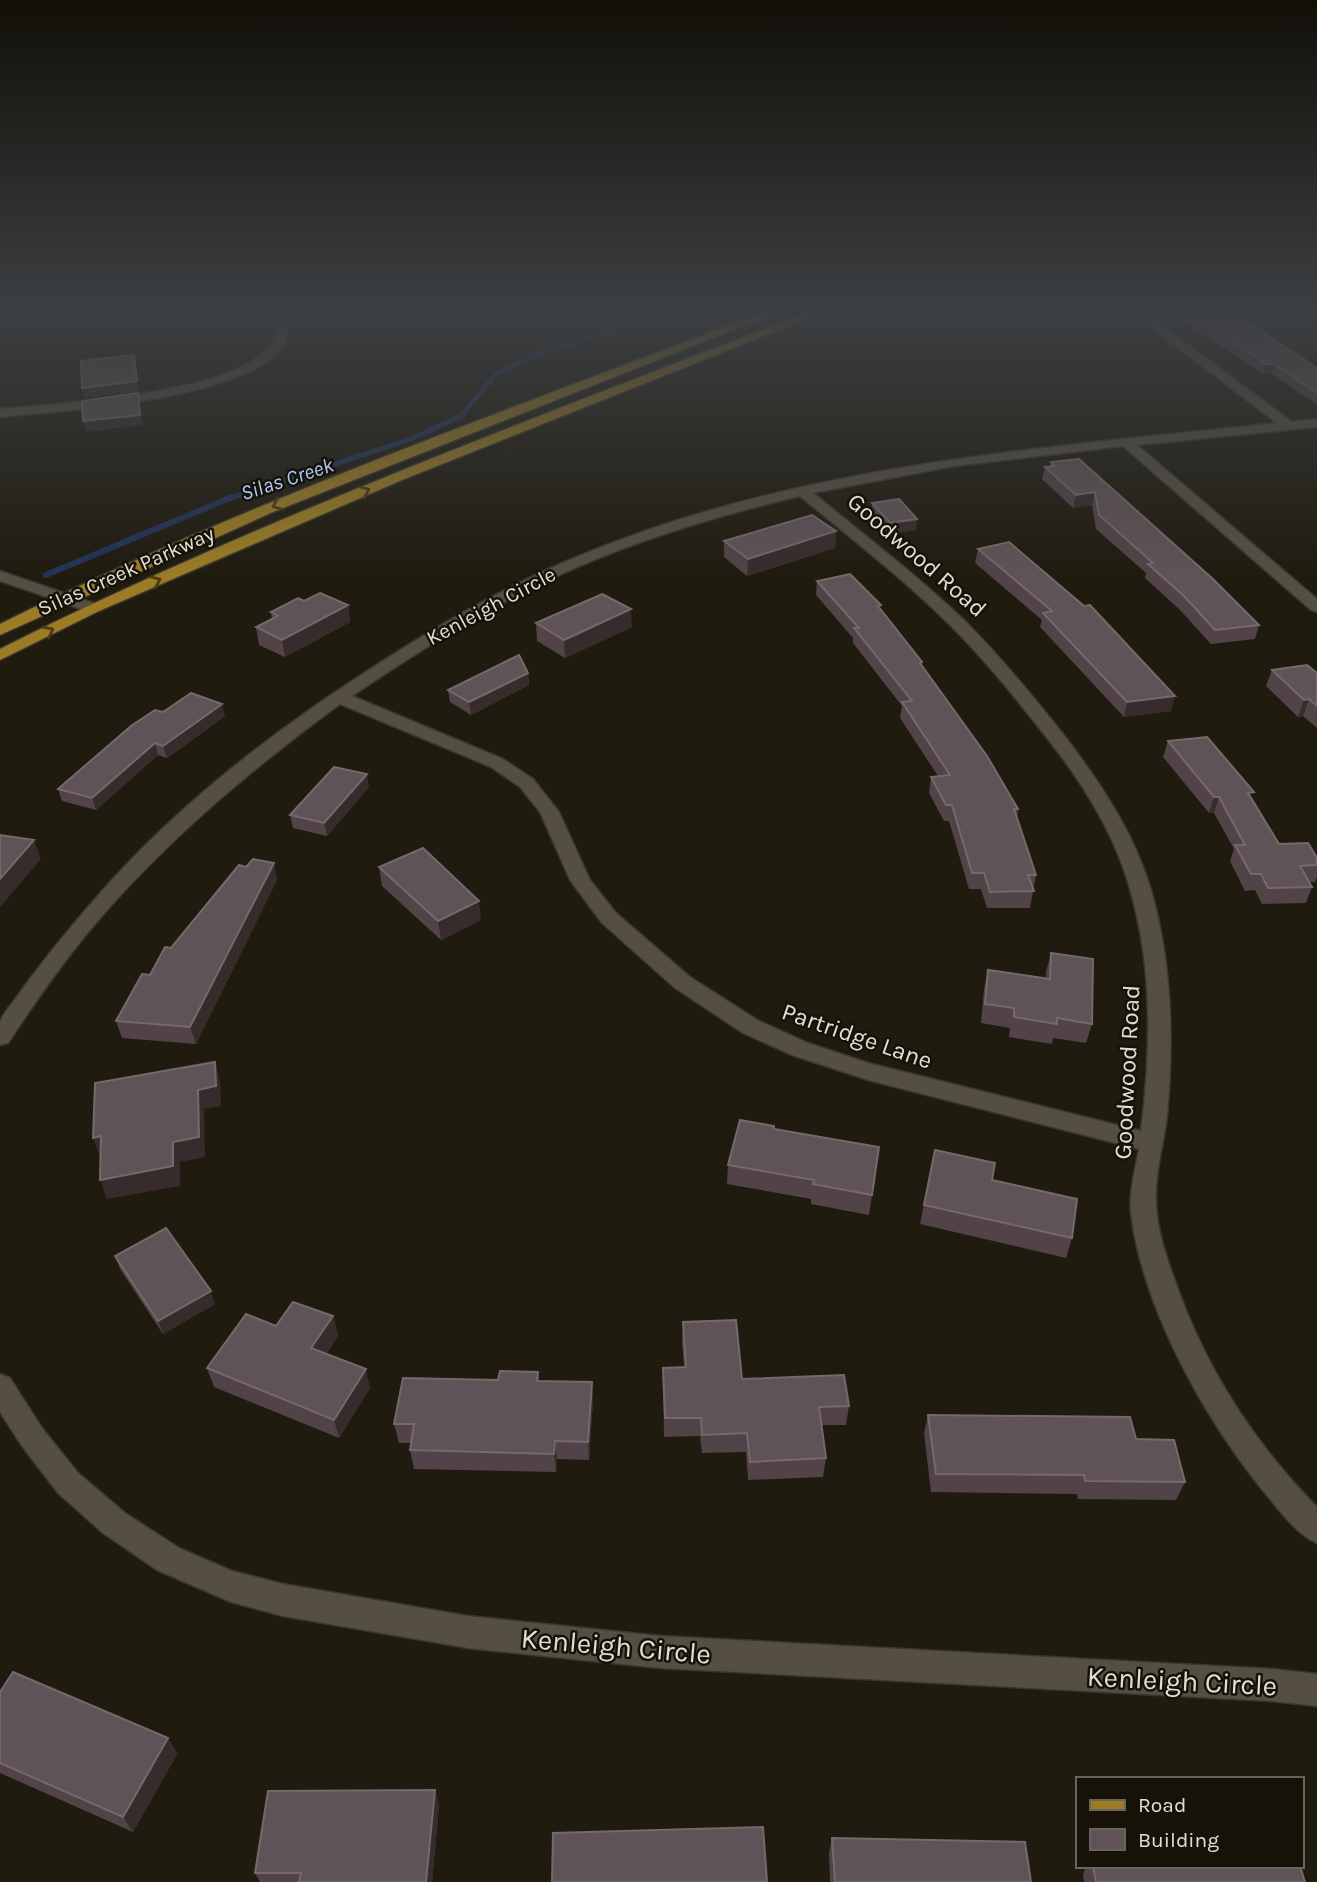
<svg xmlns="http://www.w3.org/2000/svg" width="1317" height="1882" font-family="Karla,sans-serif">
<style>
.lines{fill:none;stroke-linecap:round;stroke-linejoin:round}
.stream-far1{stroke:#233357;stroke-width:5}
.stream{stroke:#233357;stroke-width:6}
.minor-casing{stroke:#393630;stroke-width:3}
.major-casing{stroke:#393630;stroke-width:3}
.minor{fill:#544f42;fill-rule:evenodd}
.major{fill:#9b7c24;fill-rule:evenodd}
.wall{fill:#514348}
.shaded-wall{fill:#372c2b}
.building{fill:#605357;stroke:#74696b;stroke-width:2}
.oneway{stroke:#4b3c13}
.labels{text-anchor:middle;dominant-baseline:central;stroke-width:5;stroke-linejoin:round;paint-order:stroke}
.far-water-label{font-size:21px;font-style:italic;fill:#b0c9fd;stroke:#161207}
.far-street-label{font-size:21px;fill:#e1ded6;stroke:#161207}
.street-label{font-size:24px;fill:#e1ded6;stroke:#161207}
.near-street-label{font-size:28px;fill:#e1ded6;stroke:#161207}
</style>
<rect width="100%" height="100%" fill="#201b0f"/>
<g class="lines">
<path class="stream-far1" d="M228,499L411,439L461,416L495,375L547,350L645,321L708,316L716,312"/>
<path class="stream" d="M46,575L232,497"/>
<g class="minor-casing">
<path id="minor" d="M0,312H20L0,318Z
M272,312H283C285,322 289,334 284,344C254,399 60,411 0,417V409C61,403 236,394 272,344C278,335 274,322 272,312Z
M1131,312H1144L1292,422L1317,419V427L1137,445L1317,599V612L1311,610L1123,446L954,466L813,493C864,535 917,575 965,621C1000,656 1032,695 1063,734C1099,781 1134,832 1151,890C1172,963 1174,1040 1167,1116C1164,1143 1155,1171 1156,1199C1156,1225 1164,1251 1173,1275C1202,1362 1252,1441 1317,1507V1543C1298,1535 1283,1515 1270,1499C1208,1425 1143,1311 1131,1213C1129,1191 1135,1171 1139,1149L868,1080L792,1055L743,1033L675,988L602,923L570,880L540,812L520,787L491,767L340,704C249,771 163,843 90,930C60,966 34,1004 8,1043L0,1045C0,1038 0,1029 0,1023C2,1014 11,1005 16,998C45,957 77,919 110,882C180,805 265,738 352,681C420,636 491,593 567,561C792,464 1037,449 1277,423ZM800,496C852,539 905,580 953,628C983,658 1010,691 1036,724C1076,773 1113,828 1130,889C1153,968 1151,1050 1141,1131L868,1063L808,1043L759,1021L690,977L616,913L590,880L559,812L533,779L503,759L352,696C416,653 482,611 553,578C632,541 716,516 800,496Z
M1307,312H1317V317Z
M0,571L99,605L101,608L93,613L87,611L0,581Z
M0,1374L10,1378L42,1428L78,1473L125,1513L179,1548L232,1571L283,1584L468,1616L660,1636L1272,1669L1317,1674V1706L1272,1701L660,1668L468,1648L283,1616L231,1602L157,1570L103,1533L58,1493L22,1446L0,1412Z"/>
</g>
<g class="major-casing">
<path id="major" d="M763,312H779L273,512L0,635V624C246,502 507,411 763,312Z
M808,312H824L402,480L99,611L0,660V649C261,518 536,418 808,312Z"/>
</g>
<use href="#minor" class="minor"/>
<use href="#major" class="major"/>
</g>
<path class="wall" d="M1169,312H1233L1317,368V405L1271,373L1263,374Z
M1079,459L1259,625L1255,639L1211,644L1180,610L1145,578L1146,573L1096,529L1092,505L1073,508L1042,479L1045,467L1050,466L1051,462Z
M872,503L916,530L889,534L871,514Z
M836,531L835,548L747,576L724,557V541Z
M978,549L1171,711L1124,717L1040,627L1042,620L975,563Z
M817,581L881,610L922,662V666L1018,809L1017,818L1036,875L1030,908H987L981,889H969L949,821H944L929,793L931,777L938,776L900,718L902,706L853,643V638L816,595Z
M304,601L348,605L350,622L285,657L259,645L256,627L272,619L271,612Z
M536,623L632,627L565,658L537,641Z
M1272,670L1317,673V728L1303,716L1298,717L1266,686Z
M528,673L529,685L471,715L450,702L448,690Z
M163,712L225,716L167,758L158,755L96,810L62,801L58,789Z
M1168,741L1252,799L1279,844L1317,858V877L1315,882H1309L1312,887L1306,903L1262,904L1255,890L1245,891L1230,861L1234,849L1214,813H1209L1163,757Z
M369,787L327,836L293,828L290,815Z
M379,867L481,920L441,940L382,886Z
M277,880L196,1044L122,1038L116,1021L171,948Z
M1051,953L1092,1024L1086,1043L1053,1038L1052,1044L1009,1037L1010,1028L981,1023L984,989L988,970L1046,979V972Z
M774,1129L879,1147L869,1215L811,1204V1199L727,1184L728,1165Z
M935,1150L992,1180L1072,1238L1066,1258L920,1224Z
M115,1256L215,1304L163,1334L120,1269Z
M333,1316L338,1336L326,1354L370,1388L339,1438L214,1387L207,1368L276,1326Z
M683,1322L742,1379L849,1406L846,1425H822L826,1458L823,1477L748,1480L746,1452L702,1453L700,1436L664,1437L663,1368L684,1367L682,1341Z
M538,1372L539,1381L592,1382L593,1401L589,1460L557,1459L556,1472L414,1469L410,1450L412,1443H399L394,1424L498,1380Z
M928,1415L1136,1439L1185,1482L1176,1500L1078,1499L1077,1494L931,1492L924,1433Z
M0,1692L168,1738L177,1754L133,1832L0,1773Z
M435,1790L439,1805L432,1882H260L255,1873Z
M832,1838L1031,1882H830L829,1853Z
M1087,1866H1300L1305,1882H1084L1083,1874Z"/>
<path class="shaded-wall" d="M134,355L136,365L139,391L85,398L82,388Z
M1266,364H1274L1271,373L1263,374Z
M138,393L140,404L143,425L86,432L83,421Z
M1095,492L1092,505L1073,508L1076,495Z
M917,519L916,530L889,534L890,523Z
M836,531L835,548L747,576L748,559Z
M348,605L350,622L285,657L282,640Z
M631,609L632,627L565,658L564,640Z
M528,673L529,685L471,715L469,702Z
M1175,696L1171,711L1124,717L1127,702Z
M1309,699L1303,716L1298,717L1304,700Z
M222,704L225,716L167,758L163,746Z
M155,743L158,755L96,810L92,798Z
M367,774L369,787L327,836L324,823Z
M1214,797H1219L1214,813H1209Z
M34,840L41,859L0,907V879Z
M274,863L277,880L196,1044L190,1027Z
M479,901L481,920L441,940L438,921Z
M215,1062L220,1082L221,1106L204,1109L205,1157L180,1162V1186L107,1199L100,1180L173,1142L198,1090Z
M101,1136L100,1157L93,1138Z
M211,1291L215,1304L163,1334L158,1321Z
M333,1316L338,1336L317,1367L311,1348Z
M366,1369L370,1388L339,1438L334,1420Z
M592,1382L593,1401L589,1460L588,1442Z
M555,1441L557,1459L556,1472L554,1454Z
M168,1738L177,1754L133,1832L123,1817Z
M435,1790L439,1805L432,1882H426Z"/>
<path class="building" d="M1185,312H1233L1317,368V393L1274,364H1266Z
M134,355L137,381L82,388L81,361Z
M138,393L140,415L83,421L82,401Z
M1079,459L1214,580L1259,625L1215,630L1184,596L1148,564L1153,563L1099,515L1095,492L1076,495L1045,467L1054,466L1051,462Z
M899,499L917,519L890,523L872,503Z
M812,515L836,531L748,559L724,541Z
M1009,542L1084,606L1090,605L1175,696L1127,702L1043,613L1052,611L978,549Z
M850,574L881,605L878,606L922,662L920,663L987,756L1018,809H1014L1036,875H1028L1034,891L990,892L984,873H972L952,805H946L931,777L950,775L902,702L912,701L854,628H859L817,581Z
M320,593L348,605L282,640L256,627L278,616L271,612L298,598L304,601Z
M602,594L631,609L564,640L536,623Z
M519,655L528,673L469,702L448,690Z
M1307,665L1317,673V706L1309,699L1304,700L1272,670Z
M191,693L222,704L163,746L155,743L92,798L58,789L131,726L155,710L163,712Z
M1207,737L1254,792L1248,793L1279,844L1308,843L1317,858V865L1300,866L1312,887L1268,888L1261,874H1251L1235,845H1245L1219,797H1214L1168,741Z
M334,767L367,774L324,823L290,815Z
M0,835L34,840L0,879Z
M423,848L479,901L438,921L379,867Z
M253,859L274,863L190,1027L116,1021L142,974L150,975L165,947L171,948L239,865L246,867Z
M1051,953L1093,959L1092,1024L1057,1018V1024L1014,1017V1008L985,1004L988,970L1050,979Z
M215,1062L216,1086L198,1090L199,1137L173,1142V1166L100,1180L101,1136L93,1138L95,1083Z
M740,1120L774,1126V1129L879,1147L872,1195L813,1184L814,1180L728,1165Z
M935,1150L995,1163L992,1180L1077,1199L1072,1238L924,1205Z
M166,1228L211,1291L158,1321L115,1256Z
M293,1302L333,1316L311,1348L366,1369L334,1420L207,1368L246,1314L276,1326Z
M736,1320L742,1379L844,1375L849,1406L819,1407L826,1458L750,1462L747,1433L702,1435L701,1418H665L663,1368L686,1367L683,1322Z
M500,1371L538,1372L537,1381L592,1382L588,1442L555,1441L554,1454L410,1450L414,1424H394L403,1378L498,1380Z
M928,1415L1130,1417L1136,1439L1174,1440L1185,1482L1085,1481L1084,1475L936,1474Z
M13,1672L168,1738L123,1817L0,1763V1692Z
M435,1790L426,1882H299L301,1873H255L268,1791Z
M763,1827L767,1882H552L553,1833Z
M832,1838L1025,1842L1031,1882H835Z
M1093,1866H1300L1305,1882H1096Z"/>
<defs><path id="oneway-chevron" d="M-2-3.5L2.5 0L-2 3.5" fill="none" stroke-width="1.6" stroke-linecap="round" stroke-linejoin="round" transform="scale(1.75)"/></defs>
<g class="oneway">
<use href="#oneway-chevron" transform="translate(365 491) rotate(-23)"/>
<use href="#oneway-chevron" transform="translate(277 505) rotate(157)"/>
<use href="#oneway-chevron" transform="translate(156 581) rotate(-24)"/>
<use href="#oneway-chevron" transform="translate(49 631) rotate(-27)"/>
</g>
<linearGradient id="sky" x2="0" y2="1"><stop stop-color="#120f08"/><stop offset="0.54" stop-color="#3c3f42"/><stop offset="1" stop-color="#3c3f42" stop-opacity="0"/></linearGradient>
<rect width="1317" height="576" fill="url(#sky)"/>
<g class="labels">
<g class="far-water-label">
<text transform="translate(287 479) rotate(-18)">Silas Creek</text>
</g>
<g class="far-street-label">
<text transform="translate(126 571) rotate(-24)">Silas Creek Parkway</text>
<text transform="translate(491 606) rotate(-28)">Kenleigh Circle</text>
</g>
<g class="street-label">
<text transform="translate(917 555) rotate(41)">Goodwood Road</text>
<text transform="translate(857 1036) rotate(19)">Partridge Lane</text>
<text transform="translate(1127 1072) rotate(-87)">Goodwood Road</text>
</g>
<g class="near-street-label">
<text transform="translate(616 1646) rotate(5)">Kenleigh Circle</text>
<text transform="translate(1182 1681) rotate(3)">Kenleigh Circle</text>
</g>
</g>
<rect x="1076" y="1777" width="228" height="91" fill="#161207" stroke="#67645a" stroke-width="2"/>
<rect x="1090" y="1800" width="35" height="10" fill="#9b7c24" stroke="#67645a" stroke-width="2"/>
<text x="1138" y="1812" font-size="21" fill="#e1ded6">Road</text>
<rect x="1090" y="1829" width="35" height="21" fill="#605357" stroke="#67645a" stroke-width="2"/>
<text x="1138" y="1847" font-size="21" fill="#e1ded6">Building</text>
</svg>
